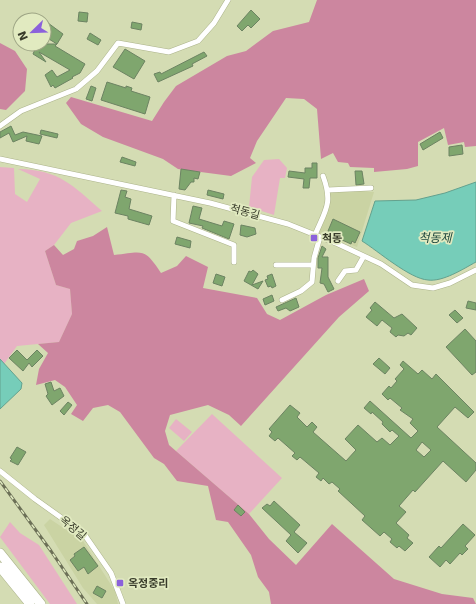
<svg xmlns="http://www.w3.org/2000/svg" width="476" height="604" font-family="'DejaVu Sans','Noto Sans KR',sans-serif">
<style>
.built{fill:#cad3a3}
.green{fill:#e7b2c4}
.forest{fill:#cc869f}
.water{fill:#76cdb9;stroke:#63a18e}
.building{fill:#7fa66e;stroke:#6c8362;fill-rule:evenodd}
.lines{fill:none;stroke-linecap:round;stroke-linejoin:round}
.minor-casing{stroke:#acb38b;stroke-width:6}
.trunk-casing{stroke:#acb38b;stroke-width:10}
.minor{stroke:#fff;stroke-width:5}
.trunk{stroke:#fff;stroke-width:9}
.rail-casing{stroke:#6c7057;stroke-width:3}
.rail{stroke:#e1eac0;stroke-width:1.5;stroke-dasharray:4.5;stroke-linecap:butt}
.poi-dot{fill:#8b61db;stroke:#e1eac0;stroke-width:1.5}
.labels{text-anchor:middle;dominant-baseline:central;stroke-width:3.5;stroke-linejoin:round;paint-order:stroke}
.street-label{font-size:11px;fill:#383b2a;stroke:#e1eac0}
.poi-label{font-size:11px;font-weight:bold;fill:#383b2a;stroke:#e1eac0;text-anchor:start}
.water-label{font-size:12px;font-style:italic;fill:#20483f;stroke:#e1eac0}
</style>
<rect width="100%" height="100%" fill="#d4dcb3"/>
<path class="built" d="M340,190L374,192L357,247L319,233L331,191Z
M50,519L83,541L115,591L118,604H97L83,588L44,525Z"/>
<path class="green" d="M279,159L287,168L285,178H280L274,215L249,207L252,177L264,160Z
M0,167L14,168L15,194L27,202L40,179L18,169C60,170 72,185 102,211L71,223L54,245L45,251L56,285L70,289L72,314L59,342L17,346L4,364L0,359Z
M212,414L282,478L249,514L176,451Z
M176,419L192,432L184,441L169,428Z
M10,522L20,533L39,545L77,604H50L0,537Z"/>
<path class="forest" d="M317,0H476V146L465,147L464,142L448,145L444,128L418,142V166L407,169L374,172V168L350,167L348,163L338,162L333,153L321,159L317,109L304,99L286,98L257,141L250,158L256,163L231,176L178,169L163,159L103,137L81,124L66,103L71,97L152,121L164,102L176,86L227,56L246,51L273,31L309,22Z
M0,43L15,51L27,69L25,91L6,110L0,109Z
M107,227L114,255C143,252 144,247 161,273L177,266L186,256L208,267L203,288L257,298L267,314L280,320L326,295L364,279L369,291L339,317L241,426L229,415L208,405L170,415L165,431L169,445L249,514L269,539L296,565L332,524L394,579L442,594L473,598L476,604H271L269,592L258,577L251,555L228,522L216,520L208,486L177,481L164,464L154,458L120,412L108,405L93,408L83,421L71,414L77,405L65,387L55,380L36,385L39,369L48,353L38,344L59,342L72,314L70,289L56,285L45,251L54,245L63,255L74,249L77,241L93,236Z"/>
<path class="water" d="M476,182V262C463,269 443,282 428,280C410,279 378,251 362,241L375,201L416,200L445,193Z
M0,359L22,383L21,389L0,409Z"/>
<path class="building" d="M251,10L260,19L251,28L248,25L242,31L237,26Z
M79,12L88,13L87,22L78,21Z
M132,22L142,24L141,30L131,28Z
M48,23L63,34L57,44L44,36V25L46,26Z
M90,33L101,40L98,45L87,39Z
M30,44H57L55,46L85,64L80,73L72,77L73,78L55,88L53,85L51,87L45,75L52,70L57,77L70,70L39,52L46,62L33,54L36,47Z
M125,49L145,61L134,79L113,67Z
M204,52L207,56L192,64L193,66L158,82L154,74L160,72L161,74Z
M107,82L126,88V86L132,88L131,91L150,97L145,114L101,100Z
M91,86L96,88L92,101L86,99Z
M11,126L15,135L23,132L42,136L39,144L26,141L27,136L13,142L9,133L0,138V132Z
M41,130L58,134L57,138L40,134Z
M440,132L443,138L423,150L420,144Z
M462,145L463,154L449,156V147Z
M122,157L136,162L135,166L120,162Z
M312,163H317V178H310L309,188H303L304,179L288,177L289,171L305,173V168H312Z
M181,169L200,172L198,179L194,178V182H191L185,190L179,189Z
M355,171H362L364,184L356,185Z
M121,190L127,191L125,197L131,199L129,209L152,216L149,225L128,219V216L115,213Z
M208,190L224,194L223,199L207,195Z
M193,206L202,208L199,219L222,226L224,221L234,224L229,239L202,228L203,226L189,223Z
M333,219L360,232L355,243L352,241L351,244L329,234L330,232L328,231Z
M241,225L255,228L256,234L247,237L240,235Z
M177,237L191,241L190,248L175,244Z
M322,246L326,249L322,257H328V277L334,289L328,292L324,284L320,283L322,268H318V258Z
M253,270L258,274L252,285L263,281L258,289L244,281L249,271L251,272Z
M216,274L225,277L222,286L213,283Z
M272,274L276,286L272,288L271,286L268,287L265,280L268,279L267,276Z
M272,295L274,301L265,305L263,299Z
M296,298L299,307L290,311L286,308L278,311L276,307Z
M468,301L476,303V310L466,308Z
M375,302L394,318L402,314L417,328L411,335L408,333L404,336L398,335L396,337L390,332L392,328L382,320L377,326L366,317L372,310L370,308Z
M455,310L463,318L457,323L449,315Z
M465,329L476,341V372L472,375L446,347Z
M17,350L27,360L37,350L43,356L32,367L29,363L23,371L9,358Z
M379,358L390,368L385,374L373,364Z
M403,361L418,374L422,370L432,379L436,374L474,412L468,418L455,407L437,427L476,463V470L466,482L443,461L415,492L413,490L399,506L406,512L396,523L409,535L407,538L413,543L405,551L399,546L397,548L390,542L392,539L384,532L380,536L362,520L365,516L338,491L340,489L332,482L329,484L323,478L321,481L316,477L319,473L300,457L297,460L292,456L295,453L278,438L275,441L269,436L272,432L269,429L290,405L300,413L297,417L307,427L312,422L317,427L313,432L346,461L356,450L345,439L358,425L377,442L382,438L390,445L399,436L392,430L390,432L382,424L383,422L372,412L371,414L364,408L370,401L411,438L418,431L410,423L413,419L400,410L402,408L390,398L388,400L382,394L389,386L391,388L397,381L395,379L404,369L400,365ZM422,442L431,450L424,457L416,450Z
M51,382L54,391L60,388L64,396L52,405L46,396L48,394L45,384Z
M68,402L72,405L64,415L60,411Z
M17,447L26,452L18,465L10,461L12,459L10,458Z
M274,501L300,525L294,532L307,543L298,553L286,541L291,535L262,508L267,504L270,506Z
M238,505L245,512L241,516L234,510Z
M463,524L475,535L465,546L468,549L462,555L460,553L450,564L446,560L440,567L429,557L439,546L441,548Z
M84,547L98,566L88,574L84,567L78,571L70,560L75,556L74,554Z
M97,586L106,591L102,598L93,593Z"/>
<g class="lines">
<g class="minor-casing">
<path id="minor" d="M0,126L21,111L76,89L97,71L118,43L169,52L198,41L214,23L228,0
M0,159L210,203L288,224L338,244L381,264L412,285L433,288L450,283L476,270
M328,190L371,188
M174,195L173,221L234,245V262
M315,235C326,209 333,203 323,176
M276,265H313
M338,281L345,271L356,270L364,256
M282,300L301,291L312,282L314,258L320,237
M0,471L35,499L84,534L111,573L123,604"/>
</g>
<g class="trunk-casing">
<path id="trunk" d="M0,553L41,604
M0,567L30,604"/>
</g>
<use href="#minor" class="minor"/>
<use href="#trunk" class="trunk"/>
<g class="rail-casing">
<path id="rail" d="M0,481L51,551L87,604"/>
</g>
<use href="#rail" class="rail"/>
</g>
<g class="poi-dot">
<rect x="310" y="234" width="8" height="8" rx="2"/>
<rect x="116" y="579" width="8" height="8" rx="2"/>
</g>
<g class="labels">
<g class="street-label">
<text transform="translate(245 212) rotate(15)">척동길</text>
<text transform="translate(73 528) rotate(40)">옥정길</text>
</g>
<g class="poi-label">
<text x="322" y="238">척동</text>
<text x="128" y="583">옥정중리</text>
</g>
<g class="water-label">
<text x="435" y="238">척동제</text>
</g>
</g>
<g transform="translate(32 32) rotate(247)"><circle r="19" fill="#e1eac0" stroke="#9da484"/>
<path d="M0-3L7 15L0 10L-7 15Z" fill="#8b61db"/>
<text y="-6" font-size="11" font-weight="bold" text-anchor="middle" fill="#383b2a">N</text>
</g>
</svg>
